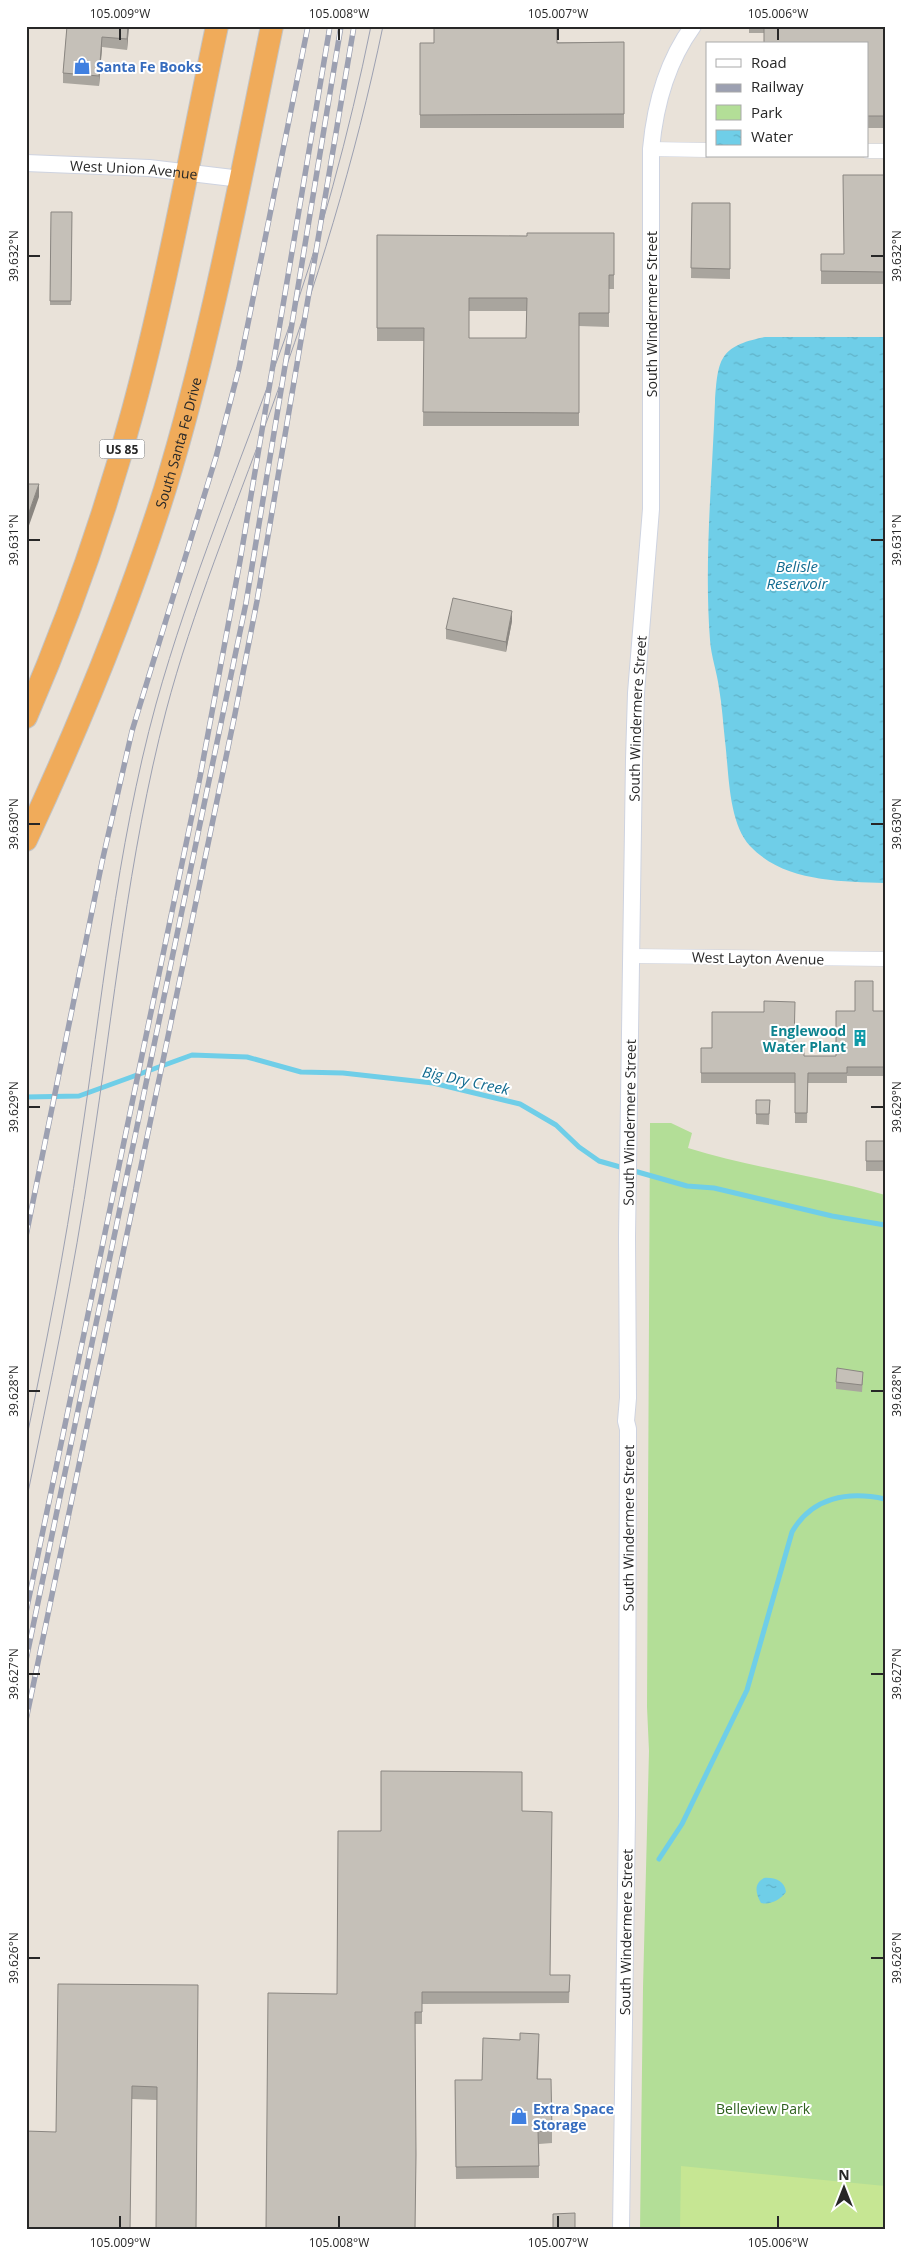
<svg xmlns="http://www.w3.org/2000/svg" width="911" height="2256" font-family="'Open Sans',sans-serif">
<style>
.park{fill:#b3de97}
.pitch{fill:#c6e693}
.water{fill:url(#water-ripples)}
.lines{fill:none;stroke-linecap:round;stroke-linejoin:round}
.stream{stroke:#6fcee8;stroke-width:5}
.minor-casing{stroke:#ced3e0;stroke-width:15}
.tertiary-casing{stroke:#ced3e0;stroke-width:18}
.trunk-casing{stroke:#c3c3c3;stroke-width:24}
.minor{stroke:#fff;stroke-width:14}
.tertiary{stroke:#fff;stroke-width:16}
.trunk{stroke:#f0ab5a;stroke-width:22}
.tram{stroke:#9ca0b1;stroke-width:1}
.rail-casing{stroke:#9ca0b1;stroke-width:5.5}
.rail{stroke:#fff;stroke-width:4;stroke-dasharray:11;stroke-linecap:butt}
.wall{fill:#a9a59e;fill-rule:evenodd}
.shaded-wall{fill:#8a8681}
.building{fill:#c5c0b8;stroke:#8a8681;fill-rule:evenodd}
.ticks{fill:none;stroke:#272727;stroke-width:2}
.labels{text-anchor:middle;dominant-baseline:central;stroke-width:4;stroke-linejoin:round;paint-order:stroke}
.shield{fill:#fff;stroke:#686868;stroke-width:1}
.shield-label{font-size:12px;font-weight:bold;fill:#272727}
.shop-label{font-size:14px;font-weight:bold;fill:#366cbe;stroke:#fff;text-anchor:start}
.street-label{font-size:14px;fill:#272727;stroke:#fff}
.culture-label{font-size:14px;font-weight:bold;fill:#0d838f;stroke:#fff;text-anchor:end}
.park-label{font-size:14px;fill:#2d601c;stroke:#fff}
.water-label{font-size:15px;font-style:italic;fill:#126b90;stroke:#fff}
.neatline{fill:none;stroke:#272727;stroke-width:2}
.ticks-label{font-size:12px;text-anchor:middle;fill:#272727}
</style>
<defs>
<pattern id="water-ripples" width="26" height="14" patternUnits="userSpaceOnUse" patternTransform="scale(1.25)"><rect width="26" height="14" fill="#6fcee8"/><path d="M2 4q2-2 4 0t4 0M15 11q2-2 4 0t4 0" fill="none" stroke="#60b1c7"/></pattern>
</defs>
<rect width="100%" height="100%" fill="#e9e2d9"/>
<path class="park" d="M650,1123H671L692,1133L688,1148C752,1168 820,1176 885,1195V2230H640L643,1988L649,1751L647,1707Z"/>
<path class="pitch" d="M681,2166L885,2186V2230H680Z"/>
<path class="water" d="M765,337H885V883C839,881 784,882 750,846C728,822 729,772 725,741C723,723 722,705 719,688C717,672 711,656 710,640C704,561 712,481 715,402C718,359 719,346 765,337Z
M764,1878C774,1877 785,1881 786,1892C780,1900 771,1905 761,1903C756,1894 753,1884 764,1878Z"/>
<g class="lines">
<path class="stream" d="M26,1097L79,1096L192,1055L247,1057L301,1072L343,1073L433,1083L520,1104L556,1125L579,1147L599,1161L687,1186L714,1188L832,1216L885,1225
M659,1859L682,1824L747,1690L792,1532C812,1497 848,1491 885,1499"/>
<g class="minor-casing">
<path id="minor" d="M651,149L707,150
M867,151H885
M632,956L885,959"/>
</g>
<g class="tertiary-casing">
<g id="tertiary">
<path id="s1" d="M26,163L149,168L241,179"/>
<path id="s2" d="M621,2230L627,1815L628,1429L626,1421L628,1398L627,1237L634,760L636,693L651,509V149C655,105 666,63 693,26"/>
</g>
</g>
<g class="trunk-casing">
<g id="trunk">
<path d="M26,717C69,617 105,515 133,410C167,284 190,154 217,26"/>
<path id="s3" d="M26,840C79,726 127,610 165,489C211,338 240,181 272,26"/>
</g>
</g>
<use href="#minor" class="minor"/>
<use href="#tertiary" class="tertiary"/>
<use href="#trunk" class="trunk"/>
<path class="tram" d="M26,1441C46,1345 65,1249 79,1152C102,1003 116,850 156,704C190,582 240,464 283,344C320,241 349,134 371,26
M26,1502C50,1387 74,1272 91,1156C114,1007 128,857 166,711C192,612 234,511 269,415C316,286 355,161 383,26"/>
<g class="rail-casing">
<path id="rail" d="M26,1236L102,862L132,731L216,457L239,368L308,26
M26,1612L200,777L240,561L330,26
M26,1660L246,603L341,26
M26,1720L235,714L257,601L354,26"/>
</g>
<use href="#rail" class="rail"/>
</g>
<path class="wall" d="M67,26H129L127,50L102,47L99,86L63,83V73Z
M749,26H885V128H867V44L764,33H749Z
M624,42V128H420V43Z
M885,175V284H821V254H844Z
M692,203H730V279L691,278Z
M51,212H72L71,305H50Z
M614,233V289H609V327L579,326V426H423L424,341H377V235L527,236ZM469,311H527L526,338H469Z
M512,621L506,652L446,639V629Z
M873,1011H885V1076H847V1083H808L807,1123H795V1083H701V1048L794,1045L804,1056H836Z
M770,1100L769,1125L756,1124V1114Z
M866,1141H885V1171H866Z
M863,1378L862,1392L836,1389V1382Z
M522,1811L550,1975H570L569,2003L422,2004V2024H415L337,1994L381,1831Z
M198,1985L157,2100L132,2099L56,2132Z
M539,2046L538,2079L552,2131V2143L539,2144V2178L456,2179L455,2080H482Z"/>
<path class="shaded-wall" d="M128,26H129L127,50V39Z
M102,37V47L99,86V76Z
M39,484V497L26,534V521Z
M512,611V621L506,652V642Z"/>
<path class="building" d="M67,26H128L127,39L102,37L99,76L63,73Z
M434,26H557V43L624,42V114L420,115V43H434Z
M764,26H885V116H867V44H764Z
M843,175H885V272L821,271V254H844Z
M692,203H730V269L691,268Z
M51,212H72L71,301H50Z
M527,233H614V275H609V313H579V413L423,412L424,328H377V235L527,236ZM469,298H527L526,338H469Z
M26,484H39L26,521Z
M453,598L512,611L506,642L446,629Z
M855,981H873V1011H885V1067H847V1073H808L807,1113H795V1073H701V1048H712V1012H764V1001L795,1002L794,1045H804V1056H836V1011H855Z
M756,1100H770L769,1114H756Z
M866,1141H885V1161H866Z
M837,1368L863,1372L862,1385L836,1382Z
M381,1771L522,1772V1811L552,1812L550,1975H570L569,1992H422V2012H415L416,2155L415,2230H266L268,1993L337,1994L338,1831H381Z
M58,1984L198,1985L196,2230H156L157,2087L132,2086L130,2230H26V2131L56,2132Z
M520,2033L539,2034L537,2079H551L552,2131H538L539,2166L456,2167L455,2080H482L483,2038L520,2040Z
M575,2213V2230H553V2214Z"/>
<path class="ticks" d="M120,28V40M339,28V40M558,28V40M778,28V40M28,256H40M871,256H884M28,540H40M871,540H884M28,824H40M871,824H884M28,1107H40M871,1107H884M28,1391H40M871,1391H884M28,1674H40M871,1674H884M28,1958H40M871,1958H884M120,2216V2228M339,2216V2228M558,2216V2228M778,2216V2228"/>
<defs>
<g id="shop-bare" transform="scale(1.35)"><path d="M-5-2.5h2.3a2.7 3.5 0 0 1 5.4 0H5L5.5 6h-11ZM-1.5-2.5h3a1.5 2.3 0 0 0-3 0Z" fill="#3f7fe0" stroke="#fff" stroke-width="2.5" paint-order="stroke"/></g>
<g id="building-bare" transform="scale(1.35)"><path d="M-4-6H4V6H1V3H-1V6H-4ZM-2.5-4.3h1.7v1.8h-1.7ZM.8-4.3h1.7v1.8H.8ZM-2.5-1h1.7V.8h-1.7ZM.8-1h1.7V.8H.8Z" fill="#0f9aa8" stroke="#fff" stroke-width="2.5" paint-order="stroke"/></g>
</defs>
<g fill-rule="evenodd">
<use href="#shop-bare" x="82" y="66"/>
<use href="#building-bare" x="860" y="1038"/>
<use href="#shop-bare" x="519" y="2116"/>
</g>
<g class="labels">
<rect class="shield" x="99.5" y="439.5" width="45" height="19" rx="4"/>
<g class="shield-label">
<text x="122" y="449">US 85</text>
</g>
<g class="shop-label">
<text x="96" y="66">Santa Fe Books</text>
<text x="533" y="2108">Extra Space<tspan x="533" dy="16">Storage</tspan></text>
</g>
<g class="street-label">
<text stroke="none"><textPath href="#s1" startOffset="108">West Union Avenue</textPath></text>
<text transform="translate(651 314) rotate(-90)">South Windermere Street</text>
<text stroke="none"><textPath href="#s3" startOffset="426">South Santa Fe Drive</textPath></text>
<text stroke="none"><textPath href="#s2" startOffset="1512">South Windermere Street</textPath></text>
<text transform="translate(758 958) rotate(1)">West Layton Avenue</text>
<text stroke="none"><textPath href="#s2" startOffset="1108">South Windermere Street</textPath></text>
<text stroke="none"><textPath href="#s2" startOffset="702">South Windermere Street</textPath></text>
<text stroke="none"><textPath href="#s2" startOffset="298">South Windermere Street</textPath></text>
</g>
<g class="culture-label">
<text x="846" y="1030">Englewood<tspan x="846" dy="16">Water Plant</tspan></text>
</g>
<g class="park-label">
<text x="763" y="2108">Belleview Park</text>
</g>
<g class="water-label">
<text x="797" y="566">Belisle<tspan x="797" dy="17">Reservoir</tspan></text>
<text transform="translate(466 1080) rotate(12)">Big Dry Creek</text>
</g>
</g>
<rect width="911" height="2256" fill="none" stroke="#ffffff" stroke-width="55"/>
<rect x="706" y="42" width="162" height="115" fill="#ffffff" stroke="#a9a9a9"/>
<rect x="716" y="59" width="25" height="8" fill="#ffffff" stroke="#a9a9a9"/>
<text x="751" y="68" font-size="15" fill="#272727">Road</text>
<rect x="716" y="84" width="25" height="8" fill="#9ca0b1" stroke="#a9a9a9"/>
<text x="751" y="92" font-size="15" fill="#272727">Railway</text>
<rect x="716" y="105" width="25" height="15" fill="#b3de97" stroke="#a9a9a9"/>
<text x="751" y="118" font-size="15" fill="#272727">Park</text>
<rect x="716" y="130" width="25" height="15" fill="url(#water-ripples)" stroke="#a9a9a9"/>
<text x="751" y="142" font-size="15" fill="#272727">Water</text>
<g transform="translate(844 2188)" stroke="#ffffff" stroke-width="4" paint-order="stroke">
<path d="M0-4L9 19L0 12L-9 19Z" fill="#272727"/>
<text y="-8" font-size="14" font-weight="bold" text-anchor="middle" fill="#272727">N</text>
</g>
<rect x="28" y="28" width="856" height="2200" class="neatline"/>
<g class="ticks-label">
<text x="120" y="18">105.009°W</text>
<text x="339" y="18">105.008°W</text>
<text x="558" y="18">105.007°W</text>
<text x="778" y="18">105.006°W</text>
<text transform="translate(14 256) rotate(-90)" y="4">39.632°N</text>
<text transform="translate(897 256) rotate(-90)" y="4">39.632°N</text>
<text transform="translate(14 540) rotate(-90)" y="4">39.631°N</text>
<text transform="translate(897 540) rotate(-90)" y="4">39.631°N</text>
<text transform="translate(14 824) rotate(-90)" y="4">39.630°N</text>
<text transform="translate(897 824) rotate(-90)" y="4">39.630°N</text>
<text transform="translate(14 1107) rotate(-90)" y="4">39.629°N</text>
<text transform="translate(897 1107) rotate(-90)" y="4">39.629°N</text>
<text transform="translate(14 1391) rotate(-90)" y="4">39.628°N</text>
<text transform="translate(897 1391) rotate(-90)" y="4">39.628°N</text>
<text transform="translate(14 1674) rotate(-90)" y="4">39.627°N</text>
<text transform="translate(897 1674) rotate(-90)" y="4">39.627°N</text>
<text transform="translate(14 1958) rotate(-90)" y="4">39.626°N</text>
<text transform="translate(897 1958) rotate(-90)" y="4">39.626°N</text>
<text x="120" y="2247">105.009°W</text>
<text x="339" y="2247">105.008°W</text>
<text x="558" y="2247">105.007°W</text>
<text x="778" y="2247">105.006°W</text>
</g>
</svg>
